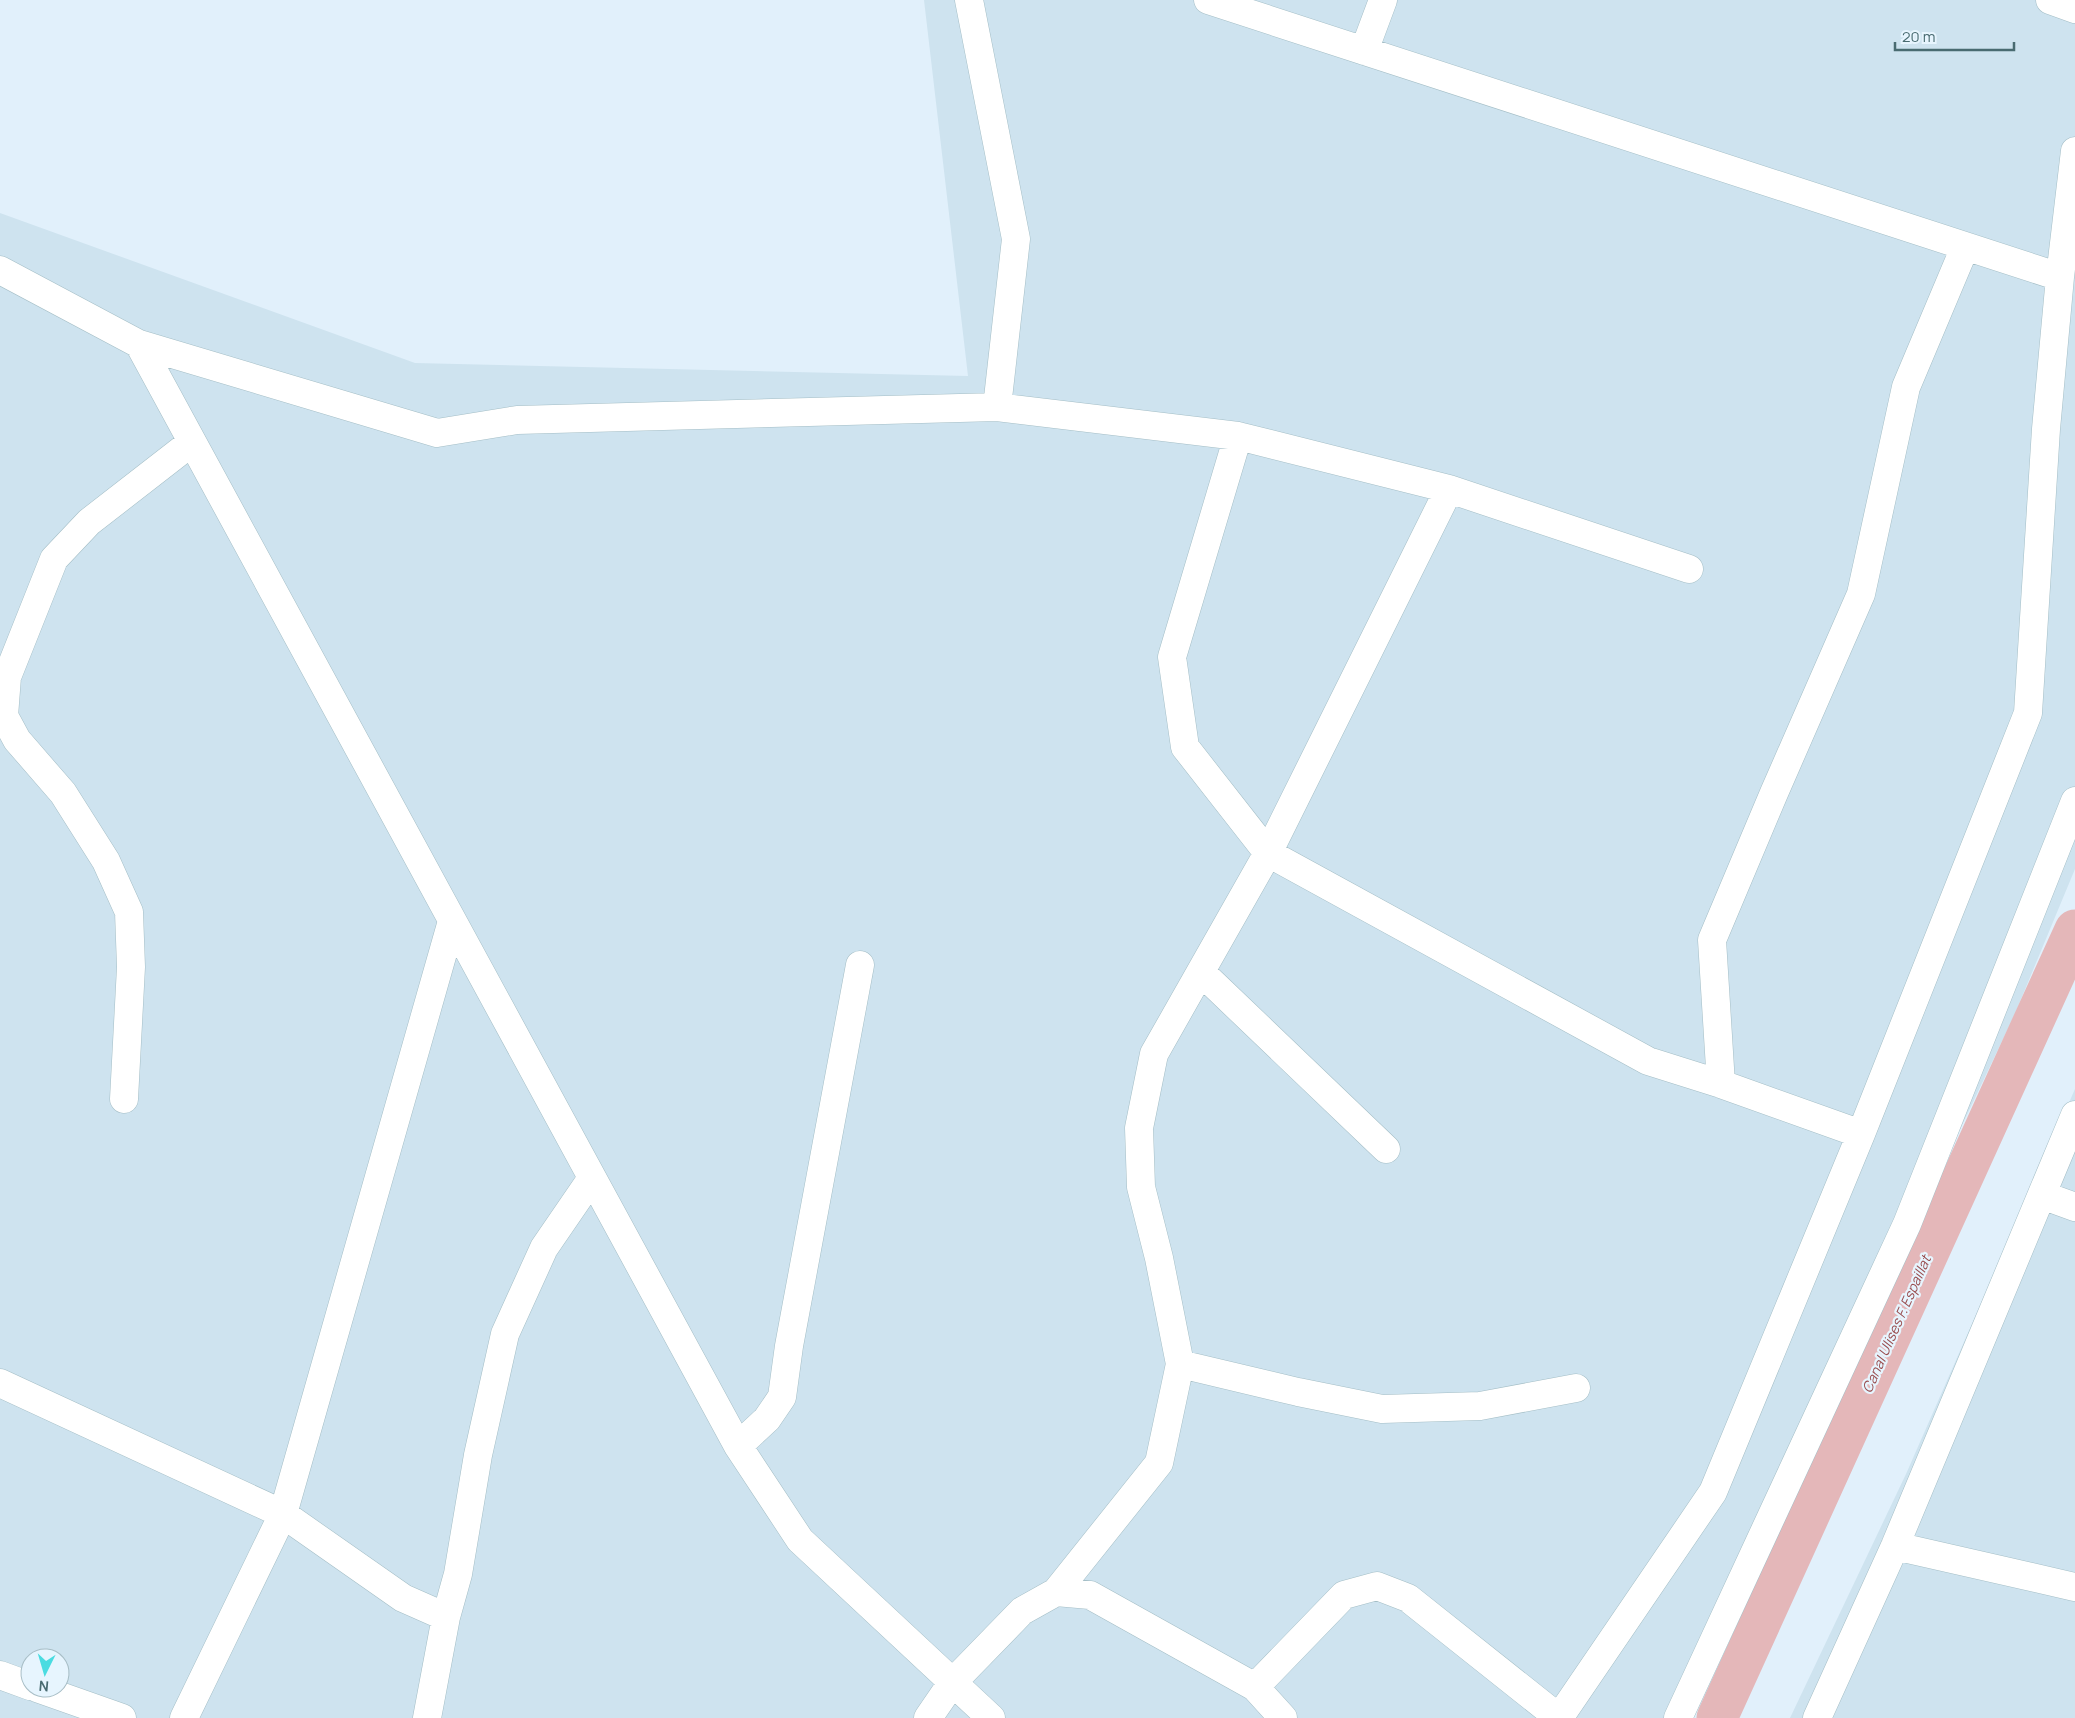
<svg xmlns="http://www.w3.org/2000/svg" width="2075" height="1718" font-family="Manrope,sans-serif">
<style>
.residential{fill:#cee3ef;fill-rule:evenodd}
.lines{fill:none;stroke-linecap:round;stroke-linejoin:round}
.canal{stroke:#e4b7b9;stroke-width:41}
.minor-casing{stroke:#a4bec6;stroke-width:29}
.minor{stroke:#fff;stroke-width:28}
.labels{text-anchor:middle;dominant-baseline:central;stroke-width:4.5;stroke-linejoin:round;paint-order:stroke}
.water-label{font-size:14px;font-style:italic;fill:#994d4f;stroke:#e7f5fe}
</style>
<rect width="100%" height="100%" fill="#e1f0fb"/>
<path class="residential" d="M924,0H2075V869L2014,1016L1680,1718H0V213L415,363L968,376ZM30,1658H60V1688H30Z
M2075,1089V1718H1790L1906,1474Z"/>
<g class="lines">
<path class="canal" d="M1717,1718L2075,930"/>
<g class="minor-casing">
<path id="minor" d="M969,0L1016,239L997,407
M1208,0L2060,277
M2050,0L2075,9
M1364,51L1383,0
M0,270L139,344L738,1446L800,1540L991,1718
M139,344L437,433L517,420L997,407L1238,436L1449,489L1689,569
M1238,436L1172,657L1185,747L1268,853L1648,1061L1721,1084L1861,1134
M1201,972L1386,1149
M1721,1084L1712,940L1774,793L1861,594L1906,387L1965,247
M124,1099L131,967L129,912L106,861L63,793L17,740L4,716L7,677L54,559L89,522L192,442
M2042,1195L2075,1207
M1180,1364L1298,1392L1382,1409L1480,1406L1576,1388
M0,1383L283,1514L403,1598L446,1617L427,1718
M738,1446L767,1419L782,1397L789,1346L860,965
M1895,1546L2075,1587
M1056,1592L1159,1463L1180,1364L1159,1258L1141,1187L1139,1128L1154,1054L1268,853L1449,489
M446,1617L458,1574L478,1455L505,1334L544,1248L592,1178
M0,1675L30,1686
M1255,1687L1344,1595L1377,1586L1408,1598L1559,1718
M37,1688L122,1718
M184,1718L283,1514L452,921
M928,1718L952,1683L1022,1611L1056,1592L1090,1595L1255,1687L1283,1718
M1559,1718L1713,1492L1861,1134L2028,713L2046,429L2060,277L2075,151
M1678,1718L1907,1224L2075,801
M1817,1718L1895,1546L2075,1115"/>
</g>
<use href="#minor" class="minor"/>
</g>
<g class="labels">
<g class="water-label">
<text transform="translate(1896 1324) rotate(-66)">Canal Ulises F. Espaillat</text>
</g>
</g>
<g transform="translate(45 1673) rotate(185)"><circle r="24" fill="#e7f5fe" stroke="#a8bec6"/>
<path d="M0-4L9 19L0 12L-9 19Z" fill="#4adce1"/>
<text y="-8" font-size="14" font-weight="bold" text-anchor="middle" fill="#496b71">N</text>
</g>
<path d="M1895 42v8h119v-8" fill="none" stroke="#496b71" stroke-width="2.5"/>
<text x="1902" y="42" font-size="15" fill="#496b71" stroke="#e7f5fe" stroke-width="4" paint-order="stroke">20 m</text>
</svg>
